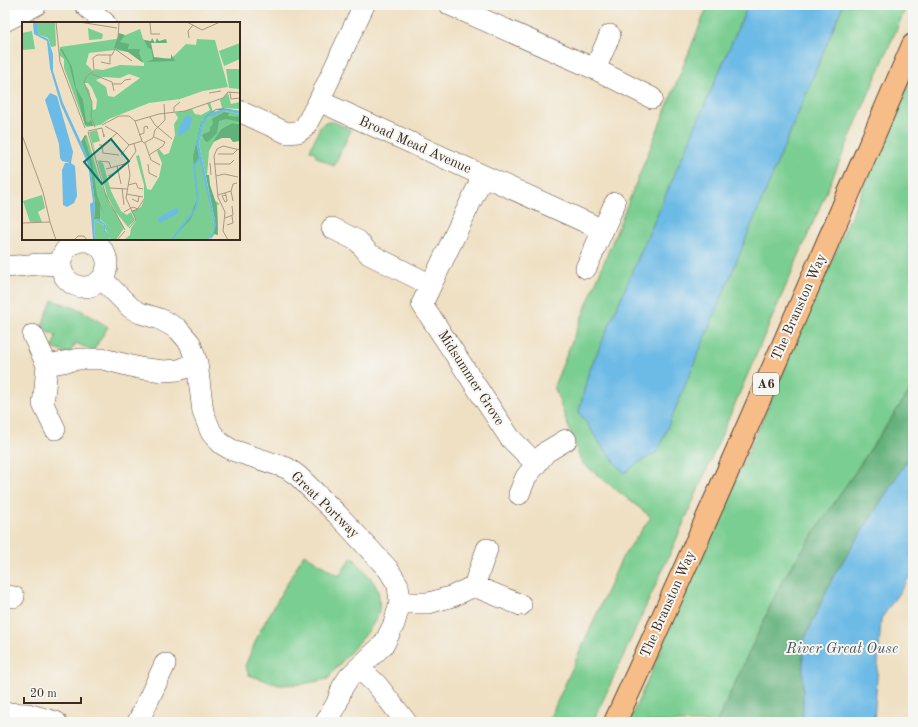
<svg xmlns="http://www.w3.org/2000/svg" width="918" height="727" font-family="'Old Standard TT',serif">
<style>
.green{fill:#7ace91;stroke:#5a7c58}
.forest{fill:#63b17b;stroke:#4f6e4c}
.water{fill:#6cbae6;stroke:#547282}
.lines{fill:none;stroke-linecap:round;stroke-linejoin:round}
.street-casing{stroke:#564537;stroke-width:22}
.highway-casing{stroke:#564537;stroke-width:24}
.street{stroke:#fff;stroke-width:21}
.highway{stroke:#f7bd88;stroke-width:22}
.labels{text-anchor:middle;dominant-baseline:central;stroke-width:4;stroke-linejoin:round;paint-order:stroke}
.shield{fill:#f6f6f2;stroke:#73675e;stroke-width:1}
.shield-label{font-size:13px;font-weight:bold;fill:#3b2a1e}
.street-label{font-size:14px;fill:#3b2a1e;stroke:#f6f6f2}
.water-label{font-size:15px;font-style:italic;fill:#4a555a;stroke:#f6f6f2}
.inset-river{fill:none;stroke:#6cbae6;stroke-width:2}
.inset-road{fill:none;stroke:#a79781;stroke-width:1}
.view{fill:#0f766e;fill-opacity:0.15;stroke:#0f766e;stroke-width:2}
.inset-edge{fill:none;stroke:#3b2a1e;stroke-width:2}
</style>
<rect width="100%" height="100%" fill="#f6f6f2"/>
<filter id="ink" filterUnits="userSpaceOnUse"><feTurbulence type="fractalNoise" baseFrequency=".025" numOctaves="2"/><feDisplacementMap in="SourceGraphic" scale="8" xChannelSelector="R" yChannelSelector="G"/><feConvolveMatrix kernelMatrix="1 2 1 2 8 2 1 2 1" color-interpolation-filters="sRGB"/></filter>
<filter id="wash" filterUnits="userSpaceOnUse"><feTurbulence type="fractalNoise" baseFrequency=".012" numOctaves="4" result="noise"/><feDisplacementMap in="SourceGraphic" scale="16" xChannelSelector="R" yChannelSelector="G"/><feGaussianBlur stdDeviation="0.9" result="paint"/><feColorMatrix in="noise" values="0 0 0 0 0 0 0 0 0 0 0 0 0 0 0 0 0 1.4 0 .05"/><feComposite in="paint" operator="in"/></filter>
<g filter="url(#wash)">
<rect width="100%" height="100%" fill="#efe0c3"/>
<path class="green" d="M708,5H907L678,536L593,722H548L622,558L651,517L581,462L554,386Z
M913,73V386L783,579L717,722H629L782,375Z
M326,122H334L351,130L334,166L315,156L316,153L310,150L320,127Z
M52,300L81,310L108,327L93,351L76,343L69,354L52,348L56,336L41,329Z
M304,554L339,576L352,557C361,567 373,578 378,591C379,595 380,605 379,610C375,631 341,659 328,679L303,684L279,685L249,675L245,666L261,629Z"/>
<path class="forest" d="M913,386V451L833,577L803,643V722H717L783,579Z"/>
<path class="water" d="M748,5H843L657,453L644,459L624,473L604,449L579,412L588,374Z
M913,451V572L881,619L874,722H803V643L833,577Z"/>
</g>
<g filter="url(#ink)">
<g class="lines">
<g class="street-casing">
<path id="street" d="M85,5L105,23
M450,5L595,69L652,98
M5,21L36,5
M595,69L610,35
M319,101L603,230
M239,111L287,133L298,132L305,127L319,101L364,5
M483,176L422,304L510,438L536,464
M332,228L358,241L369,254L431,285
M61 264a23 23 0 1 1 46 0a23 23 0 1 1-46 0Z
M5,267L40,264L61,265
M586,268L615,203
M102,279L131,308L140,313L160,319L178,329L190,343L197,363L203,412L211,432L220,443L232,450L287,468L298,476L337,514L388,569L398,585L400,603L394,624L384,644L349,677L342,688L337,703L326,722
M33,335L47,365L45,388L43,404L55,429
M47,365L79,359H103L139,368L163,371L179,370L197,363
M519,494L526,477L546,452L566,440
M474,586L487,549
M5,596L14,597
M400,603H429L453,596L474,586L521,605
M359,668L377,685L406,722
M5,713L28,714L56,722
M138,722L165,664"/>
</g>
<g class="highway-casing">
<path id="highway" d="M615,722C718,498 815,271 913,45"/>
</g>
<use href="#street" class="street"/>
<use href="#highway" class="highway"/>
</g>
</g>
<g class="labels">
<rect class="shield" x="753" y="373" width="26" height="22" rx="3"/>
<g class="shield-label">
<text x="766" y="384">A6</text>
</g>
<g class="street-label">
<text transform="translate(415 145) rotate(24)">Broad Mead Avenue</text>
<text transform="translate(799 307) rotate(-66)">The Branston Way</text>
<text transform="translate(471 378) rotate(57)">Midsummer Grove</text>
<text transform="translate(325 505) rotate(44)">Great Portway</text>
<text transform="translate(668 604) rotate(-66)">The Branston Way</text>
</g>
<g class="water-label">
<text x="842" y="649">River Great Ouse</text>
</g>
</g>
<g transform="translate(22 22)">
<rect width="218" height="218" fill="#efe0c3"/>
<path d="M14,0H33L34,24L29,25L26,16L16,12ZM66,6L81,12L80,17L67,18ZM118,7L121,17L128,21L132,38L150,36L164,22L174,23L175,17L193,18L206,65L181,69L158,77L127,81L87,97L78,103L64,105L42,46V37L37,33L38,25L94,17ZM93,28L106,30L122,41V44L98,43L81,48L73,47L72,50L64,42L67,31ZM107,52L118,56L92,75L86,74L84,65L74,58L81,55L98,56ZM62,61H66L70,66L75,78L74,87L71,88L67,68ZM10,9L13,27L0,28V11ZM218,21V37L202,44L197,29ZM204,47H218V67L207,66ZM206,71L209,82L218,80V87L200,86L198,78ZM188,80L191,90L180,99L175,119L192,202L189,213L185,218H97H102L108,213L109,206L114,199L110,189L119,185L122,178V163L114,134L117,133L125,167L129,168L137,155L140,141L135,129L137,127L142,133L147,131L153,113L152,102L156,96L153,91L170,87L173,92L179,93L188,88L185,81ZM203,89L218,92V102L210,101L199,107L187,129L185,153L192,178L198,182L195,183L196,208L188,218L193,198L177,122L182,100L191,92ZM75,108L78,119L71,121L75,138L81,141L89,169L99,189L105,193L109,190L113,198L106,205L88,183L67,110ZM65,114L79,162L102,206L94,218H89L83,208L84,203L78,197V184L84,197L75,172L63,117ZM20,173L23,186L16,190L20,200H8L1,179ZM72,198L82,203L88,218H73Z" fill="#7ace91" fill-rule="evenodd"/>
<path d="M97,11L103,13L98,20L107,22L106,27H118L117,31L121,41L106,30L92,26ZM130,16L133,21L135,16L137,19L144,17L145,21H129L132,35L149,37V32L153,39L125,40L131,37L129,27L126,26L122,18L129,19ZM38,27H40L50,45L54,66L61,78L64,99L66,101L69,98L71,104L63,103L47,42ZM201,86L218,89L194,88L180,99L175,119L177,137L172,144L176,175L174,186L168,198L149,218L169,192L175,177L171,135L179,100L186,92L194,87ZM202,90L207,91L206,94L216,95L218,92V100L204,97L197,99L195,111L186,120L183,119L180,113L188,109V105L191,102L190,97ZM210,101L218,102V119L211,120L208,116H200L191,120L199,107ZM63,113L65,114L63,117L70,141L75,172L84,197L78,184V198L72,197L73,181L68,142L59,120ZM184,153H187L188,163L195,184L196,213L192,212L193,198Z" fill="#63b17b"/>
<path d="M11,0L15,1L16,12L26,17L31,32V49L41,81L68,140L73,181L72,197L78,198L84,203L83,208L89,218L82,209V203L72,198L73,218H71L68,182L71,180L66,142L39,83L28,46L25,19L12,12ZM28,71L35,74L51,130L49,141L53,144L55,174L52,181L45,185L41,183L40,148L43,141H48L40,139L38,136L37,122L23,78ZM202,87L218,89V92L203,89L187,95L182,101L177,122L194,203L191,214L185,218L191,210L192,202L174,122L180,99L188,91ZM167,93L170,97L167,107L157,115L156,108L163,95ZM154,186L157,188L155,192L137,201L136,196Z" fill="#6cbae6"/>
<path class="inset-river" d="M150,218L174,186L176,174L172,144L177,137"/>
<path class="inset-road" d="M34,0L38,40L63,106M57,0L95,6M128,0L129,12H138M165,0L180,8L198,0M96,16L97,0M167,16L166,9L171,3M79,40L88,42V33M70,52L90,60L92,69M91,62H99L103,58L109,57M208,70L209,77L218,76M187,71L199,69M152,90V85L158,80M128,95L133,103L150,117M113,99L137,92L163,89L201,76L206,70L218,71M113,99L120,119M80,103L97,94H107L113,99M83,104L95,111L107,123M73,105L69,95L70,80L62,61L64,55L72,49L71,36L75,33H90L93,27L110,39M66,109L80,106L82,115V112M66,110L84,174L103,208M0,113L21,170L28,200M117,113L122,111V105L125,104L126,107M132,115L143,120L141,124M85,120L95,111M123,121L129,138L138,143M77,123H80L81,131L97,133M107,123L120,119L122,121L131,116L133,108L143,98L142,82M196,132H211L216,127M99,133L107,123M127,133L141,124M77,139L87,140L89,146M188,141L189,153M126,142L127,151L135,155M192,142H208L212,138M95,144L99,162M84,147L106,141M86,154L97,149M194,154L202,152L216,155M106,163L114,161L116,166L121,167M88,166L105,167M100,166L102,183M203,171L204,173L205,179L203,180L200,174L204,173M104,172L121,175M196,173L209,169M110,177L116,180L117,174M211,179L209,169L211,162L215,161M109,189L115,188L122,177M102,190L111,185L116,187M203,196L211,193L210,184M0,201L28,200L34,218M205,203L211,201L210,194M107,206L114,198L104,176L108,153L106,141L114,129L112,122M52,218L56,214H62L65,218M95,218L103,209M206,218L201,209L203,190L196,175L192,134L195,127L201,124L218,128"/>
<path class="view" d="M89,117L107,139L80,162L62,140Z"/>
<rect width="218" height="218" class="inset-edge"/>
</g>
<rect width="918" height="727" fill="none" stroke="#f6f6f2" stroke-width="20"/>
<path d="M24 697v6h57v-6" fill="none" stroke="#3b2a1e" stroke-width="2"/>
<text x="30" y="697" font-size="12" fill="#3b2a1e" stroke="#f6f6f2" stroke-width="3" paint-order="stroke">20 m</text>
</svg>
